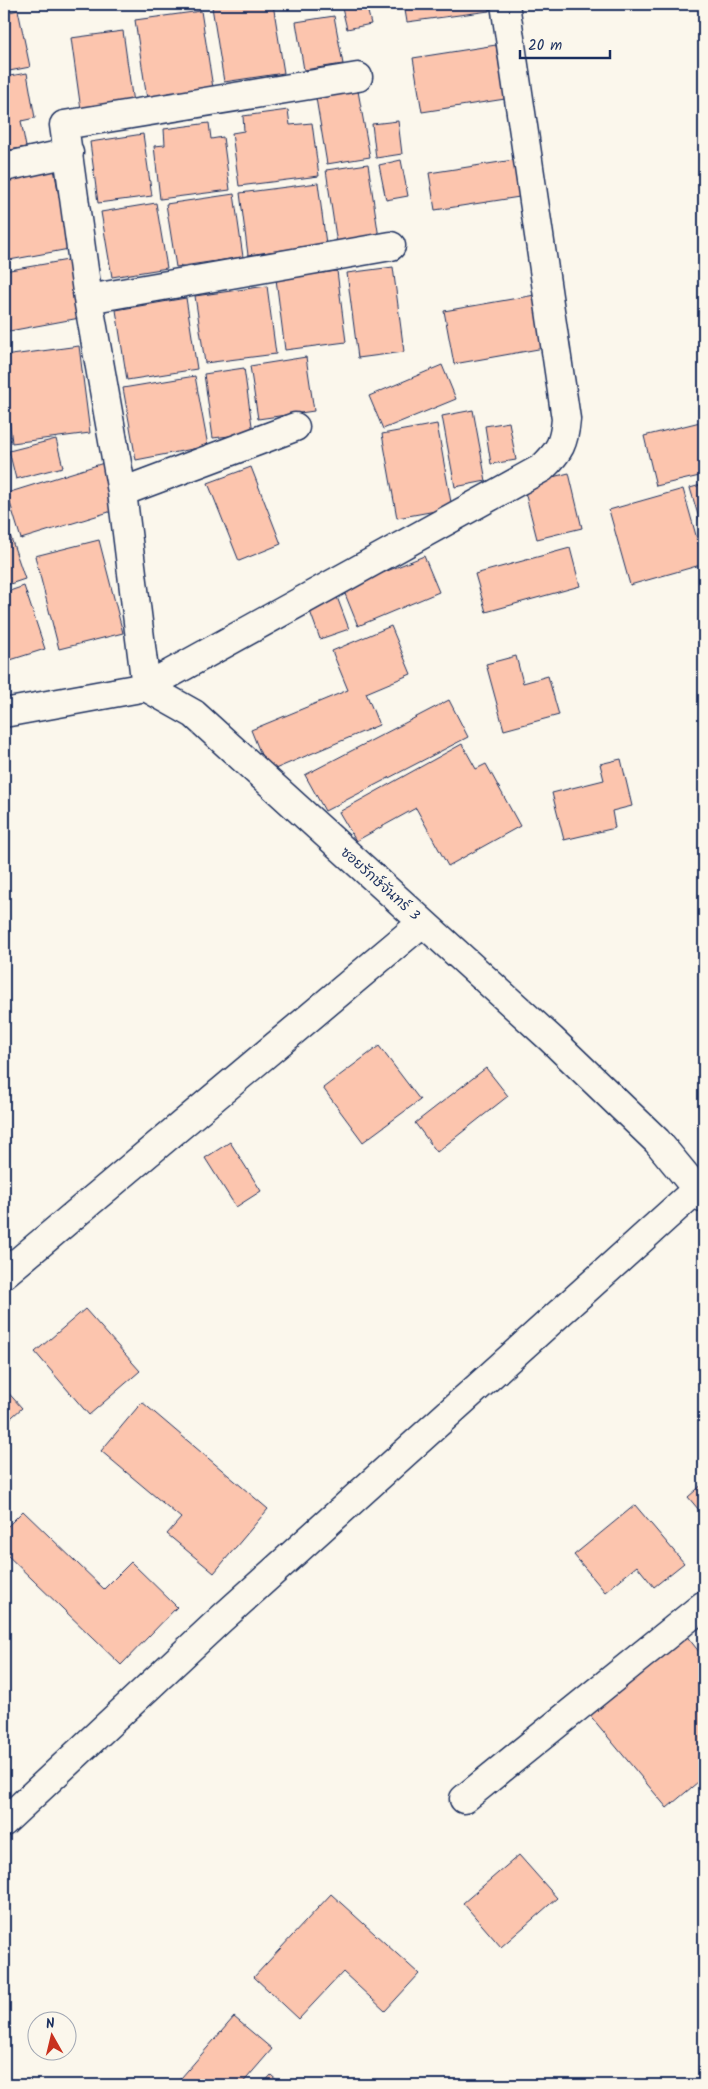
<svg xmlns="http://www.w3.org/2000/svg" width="708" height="2089" font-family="Kalam,'Playpen Sans Thai',sans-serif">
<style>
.building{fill:#fcc5ae;stroke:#1b2f5e}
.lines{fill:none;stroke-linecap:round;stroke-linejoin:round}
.minor-casing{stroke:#1b2f5e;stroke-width:31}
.minor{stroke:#fbf7ec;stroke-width:28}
.labels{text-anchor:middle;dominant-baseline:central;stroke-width:4;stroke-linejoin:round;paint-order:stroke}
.street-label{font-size:14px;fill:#1b2f5e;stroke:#fbf7ec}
</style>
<rect width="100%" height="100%" fill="#fbf7ec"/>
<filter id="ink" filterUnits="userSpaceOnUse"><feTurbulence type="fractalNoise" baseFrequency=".02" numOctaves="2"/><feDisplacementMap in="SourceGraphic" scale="10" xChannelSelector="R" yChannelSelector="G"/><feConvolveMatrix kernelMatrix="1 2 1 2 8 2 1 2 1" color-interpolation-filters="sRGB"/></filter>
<g filter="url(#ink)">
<path class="building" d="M4,4H8L10,12L18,10L30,67L4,72Z
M234,4H273L284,73L224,82L212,7Z
M341,4H366L371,24L347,29Z
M404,4H488L489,11L407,22Z
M201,11L213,88L147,99L135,20Z
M334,16L343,64L304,70L296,22Z
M123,31L133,103L81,110L71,38Z
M496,45L505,99L422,112L413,58Z
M27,73L35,118L21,121L26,147L4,151V77Z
M358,91L370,157L327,164L316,98Z
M288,110L290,125L312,123L319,176L239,186L232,133L244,131L243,116Z
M398,121L402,154L376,158L372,124Z
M209,123L211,139L223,137L230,190L160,199L154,146L165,145L164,129Z
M143,134L152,196L98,203L90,142Z
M520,159L526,196L435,210L429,173Z
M401,160L408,196L386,200L379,165Z
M368,164L379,238L337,244L326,170Z
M54,169L69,249L4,261V178Z
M318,183L326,244L248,255L240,193Z
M234,194L243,257L176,267L166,204Z
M156,203L167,268L112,277L101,212Z
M74,259L85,317L4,332V271Z
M393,267L404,352L358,358L347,273Z
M337,271L346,342L285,350L276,279Z
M267,286L276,354L205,363L195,296Z
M535,295L544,348L454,364L444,311Z
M186,298L197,369L127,380L116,310Z
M79,346L90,433L12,443L4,375V356Z
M306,357L314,411L258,419L250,366Z
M442,365L456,399L383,429L369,396Z
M244,368L253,433L213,438L204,374Z
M195,376L208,446L136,460L123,388Z
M473,410L486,481L455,487L442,416Z
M509,422L516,460L491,464L485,426Z
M700,422L704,437V475L656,486L644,436Z
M437,424L452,508L397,518L382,434Z
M56,439L63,467L16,479L9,451Z
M107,462L122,508L21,539L7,493Z
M251,467L281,544L239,561L208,483Z
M569,473L582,528L537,539L523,484Z
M704,484V535L690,488Z
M683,489L704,564L630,585L609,510Z
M10,535L25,579L4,586V537Z
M99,540L123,633L59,649L35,556Z
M570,548L580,586L486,612L475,574Z
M424,556L439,592L358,626L343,589Z
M24,586L45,649L4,662V593Z
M334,589L349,629L320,639L306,600Z
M391,626L411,674L366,693L379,725L268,772L251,730L348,690L332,651Z
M516,656L523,683L548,676L559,715L504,730L486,664Z
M449,700L468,737L325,811L305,775Z
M462,744L476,769L486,764L520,826L448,866L416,808L356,841L339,812Z
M621,759L632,806L612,811L615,828L564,840L552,793L604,780L600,764Z
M379,1046L420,1100L363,1142L323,1088Z
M486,1068L508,1096L437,1152L415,1123Z
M230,1142L261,1191L236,1207L205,1158Z
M85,1309L140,1371L89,1415L35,1352Z
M4,1388L22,1408L4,1424Z
M142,1402L268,1509L214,1573L167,1534L181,1518L101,1451Z
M704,1483V1516L688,1497Z
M635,1505L684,1563L654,1587L637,1566L605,1592L574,1555Z
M23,1511L104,1589L131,1562L177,1607L121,1665L4,1552V1530Z
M685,1634L704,1658V1777L667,1808L588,1713Z
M519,1855L557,1898L501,1947L463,1903Z
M331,1894L419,1974L385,2011L343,1972L299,2019L254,1977Z
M234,2017L272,2049L241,2085H175Z
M271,2075L282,2085H262Z"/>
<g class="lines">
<g class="minor-casing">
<path id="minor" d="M358,77L64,125L88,299L122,492L146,687L542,468C560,451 564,443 566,419L505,4
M4,167L69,153
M88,299L391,246
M122,492L295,427
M4,713L146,687L194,714L551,1039L657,1141L704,1198
M4,1274L422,923
M464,1799L704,1605
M4,1822L220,1620L697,1189"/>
</g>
<use href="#minor" class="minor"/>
</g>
</g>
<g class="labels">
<g class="street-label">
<text transform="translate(380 884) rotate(42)">ซอยรักษ์จันทร์ 3</text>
</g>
</g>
<rect width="708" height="2089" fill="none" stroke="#fbf7ec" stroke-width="20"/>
<rect x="10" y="10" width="688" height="2069" fill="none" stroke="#1b2f5e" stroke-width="2" filter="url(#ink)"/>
<g transform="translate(52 2036) rotate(352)"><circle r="24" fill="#fbf7ec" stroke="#a1a7b3"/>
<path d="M0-4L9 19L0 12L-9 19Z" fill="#c8321e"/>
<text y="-8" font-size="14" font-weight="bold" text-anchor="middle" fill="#1b2f5e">N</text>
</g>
<path d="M520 50v8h90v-8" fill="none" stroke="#1b2f5e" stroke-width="2.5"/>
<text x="528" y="50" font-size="15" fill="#1b2f5e" stroke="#fbf7ec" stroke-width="4" paint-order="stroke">20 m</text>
</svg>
